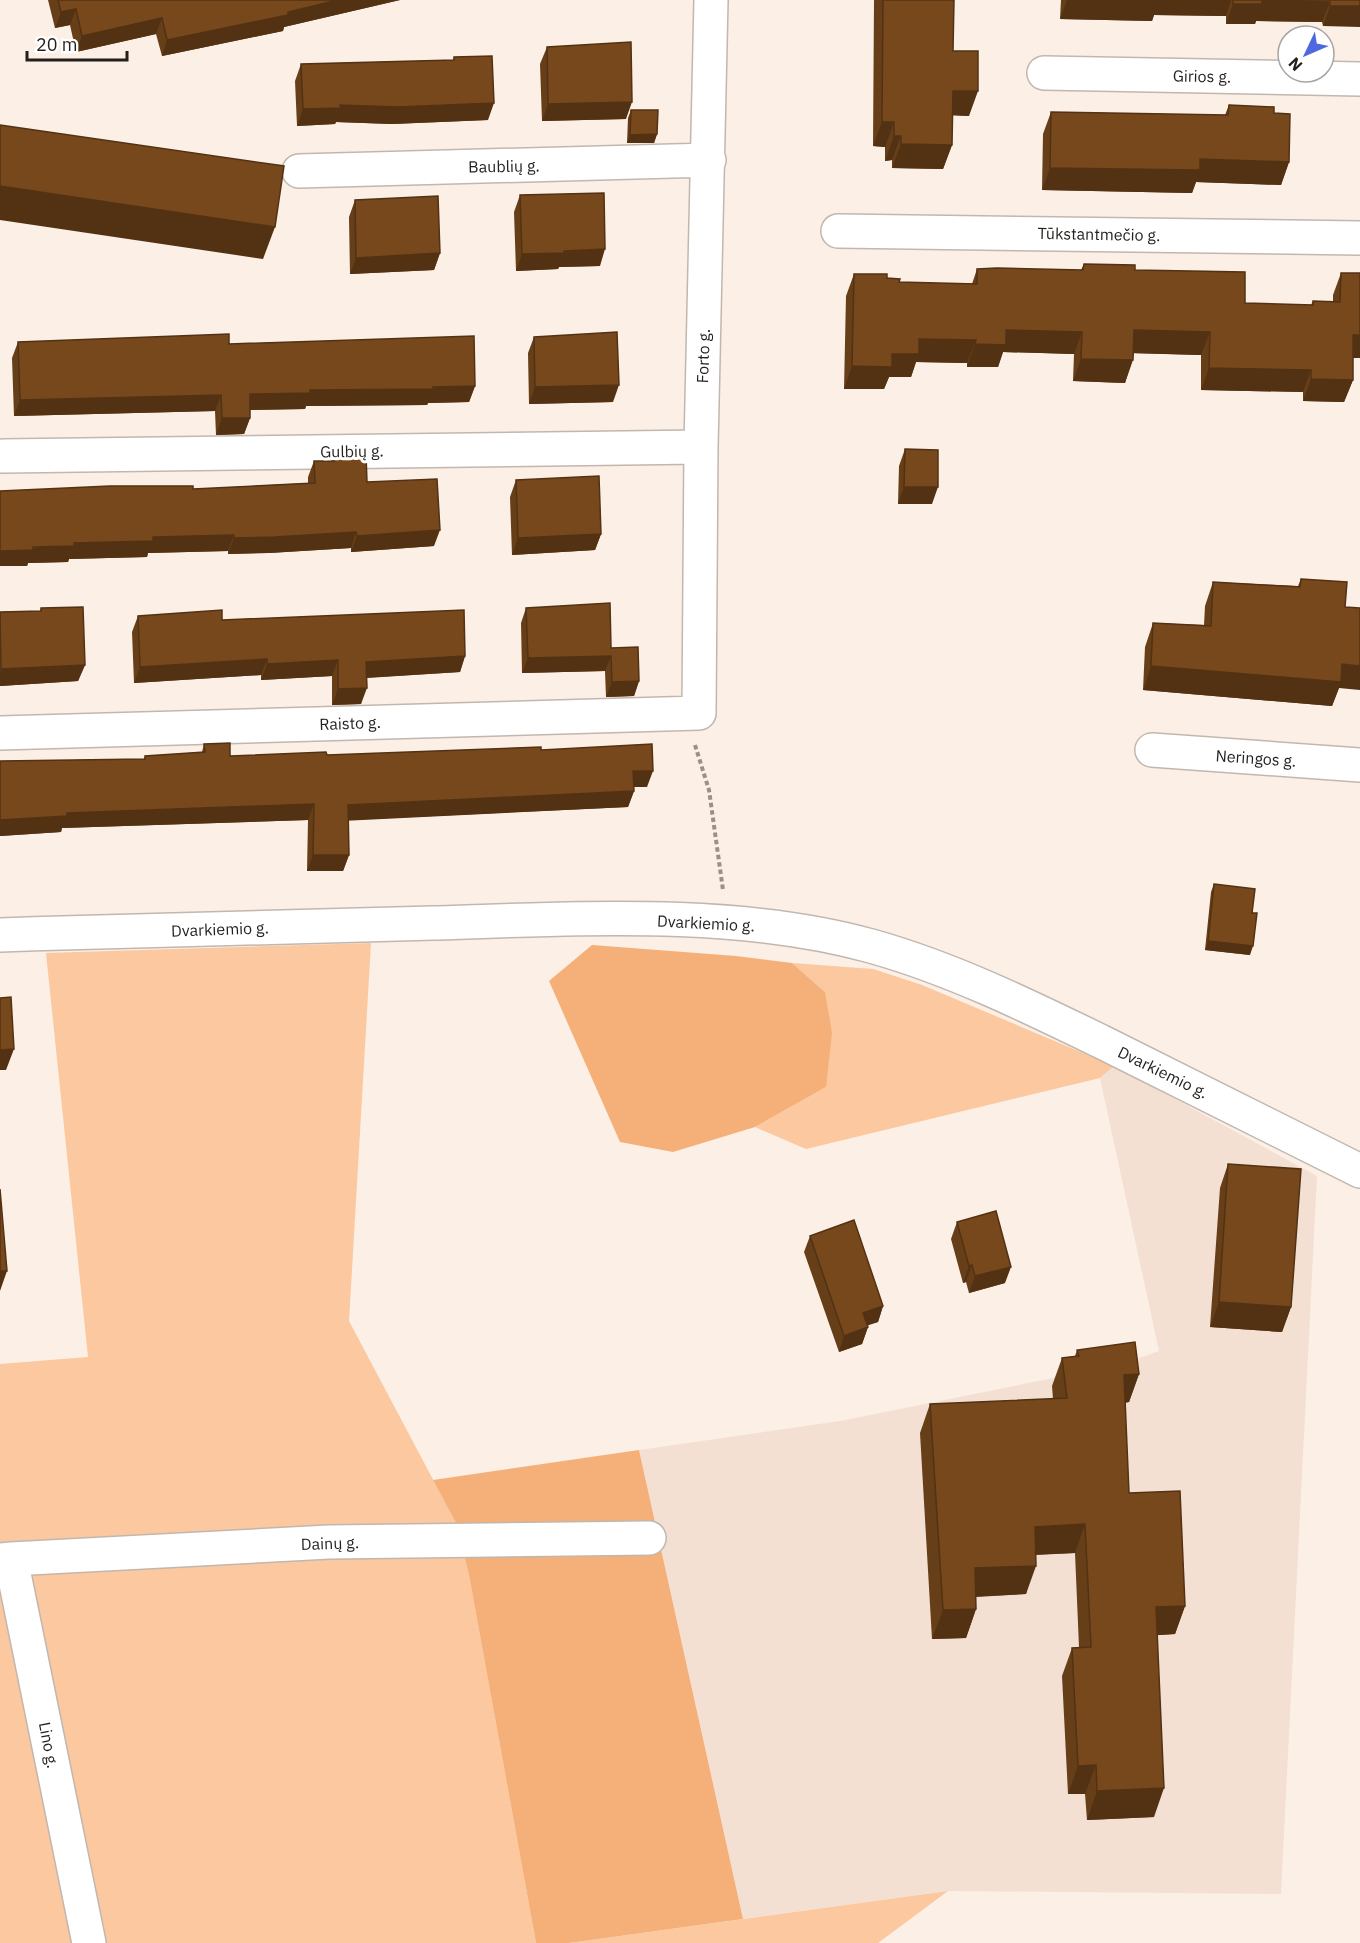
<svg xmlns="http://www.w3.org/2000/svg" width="1360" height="1943" font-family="'IBM Plex Sans',sans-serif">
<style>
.built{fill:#f3e0d3}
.green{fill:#fbc89f}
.forest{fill:#f4b078}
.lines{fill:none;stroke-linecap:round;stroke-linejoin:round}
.minor-casing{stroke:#c2b7ae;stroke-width:36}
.path{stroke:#99908a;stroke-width:4;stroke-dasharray:4.5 3;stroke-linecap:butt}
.minor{stroke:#fff;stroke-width:33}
.wall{fill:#663e18}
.shaded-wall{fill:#533214}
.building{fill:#77481c;stroke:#533214;stroke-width:1.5}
.labels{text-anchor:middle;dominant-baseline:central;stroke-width:6;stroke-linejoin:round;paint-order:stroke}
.street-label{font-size:16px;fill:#231f1c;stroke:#fff}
</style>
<rect width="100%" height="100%" fill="#fbefe6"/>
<path class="built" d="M1114,1066L1317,1176L1281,1894L948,1891L743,1919L639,1450L840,1421L1123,1364L1159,1351L1100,1078Z"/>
<path class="green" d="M371,943L349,1321L456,1523L469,1575L536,1943H0V1364L88,1357L46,953Z
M792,963L873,969L922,985L1114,1066L1100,1078L806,1149L755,1127L826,1087L825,992Z
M948,1891L878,1943H569Z"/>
<path class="forest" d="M592,945L736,956L792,963L825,992L832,1033L826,1087L755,1127L673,1152L620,1142L549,981Z
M639,1450L743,1919L569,1943H536L469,1575L456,1523L433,1480Z"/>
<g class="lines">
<g class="minor-casing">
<path id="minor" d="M1044,73L1360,79
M299,171L709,160
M838,231L1360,238
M3,456L701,447
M0,733L699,713L701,447L711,0
M1152,750L1360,765
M0,935C144,930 288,928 433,923C573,919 735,908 871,946C950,968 1026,1005 1100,1041C1187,1084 1273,1128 1360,1171
M11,1559L329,1542L649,1538
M0,1560L11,1559L89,1943"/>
</g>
<path class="path" d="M695,745L709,790L723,890"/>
<use href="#minor" class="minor"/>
</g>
<path class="wall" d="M48,0H400L284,27L283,31L162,56L156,34L76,52L70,25L55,28Z
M874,0H954L953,51L969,116L952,115V145L943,169L892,168V160L885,161V147L873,146Z
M1061,0H1360L1323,26L1322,22L1256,21L1255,24H1226V16L1154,15L1152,21L1060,19Z
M547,47L626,119L542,121L540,64Z
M454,57L488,120L392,124L336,122L335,124L297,126L295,81L301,64L453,60Z
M1229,105L1274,113L1289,162L1281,185L1196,182L1192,193L1042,190L1043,134L1051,112L1225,115Z
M631,110L657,134L654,143H627L628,118Z
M520,195L600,266L559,267L558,269L516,271L514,212Z
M355,200L440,253L434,270L350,274L349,217Z
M1084,264L1135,270L1245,303L1311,305L1313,301L1333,302V295L1341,273L1353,358V380L1344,402L1303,401V392L1201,390V355L1134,353L1125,383L1073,381L1074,354L1003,352L998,367H967V363L916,362L911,377H889L884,389H844L846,296L854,274L887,278L899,282L972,284L977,269L1081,270Z
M534,337L613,402L529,404L528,353Z
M18,342L229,344L475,386L469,402L428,403L427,405L306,406L305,409L250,410V418L244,434L216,435L215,411L14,416L12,358Z
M905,449L932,504H898L899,466Z
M335,454L367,482L434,546L351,552V548L269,553L228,554V551L148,553L147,557L69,559L68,562L28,563L27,566H0L193,489L308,483V477L314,461H332Z
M516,480L601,534L595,550L512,555L510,497Z
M1301,579L1339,688L1332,706L1143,690L1145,647L1153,623L1204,625L1205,606L1213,582L1298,586Z
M41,608L85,665L78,681L0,686V612L40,611Z
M526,608L611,648L639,681L634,696L606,697L605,671L522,673L521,623Z
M138,616L222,620L465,656L460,672L367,678L361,704L332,705V676L261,680V675L134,683L132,632Z
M204,744L230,756L327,755L541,750L647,787H633L634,791L628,807L348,820L349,855L343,871H307L308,820L62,828L61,832L0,836V761L144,759L145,756L202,752Z
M1214,884L1250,955L1205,950L1211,892Z
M1228,1164L1291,1307L1282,1332L1210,1327L1220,1188Z
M957,1222L1005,1283L969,1293L966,1282L963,1283L951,1239Z
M810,1236L883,1306L878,1322L867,1325L868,1327L862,1344L839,1352L804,1252Z
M1077,1350L1139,1374L1129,1402L1125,1403L1129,1493L1185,1606L1175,1634L1157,1635L1154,1817L1087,1820L1085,1794H1068L1062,1676L1072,1648L1079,1647L1075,1553L1036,1555L1026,1594L976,1597V1609L966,1638L932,1639L920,1433L930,1404L1053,1399L1052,1386L1062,1358L1075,1356Z"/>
<path class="shaded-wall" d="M338,0H400L284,27L283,31L162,56L167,40Z
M1067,0H1231L1226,16L1154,15L1152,21L1060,19Z
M1262,1L1330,2L1322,22L1256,21L1255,24H1226L1233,4Z
M1330,6H1360V27L1323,26Z
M76,9L70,25L55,28L61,12Z
M162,18L156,34L76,52L82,36Z
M953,91H978L969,116L944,115Z
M632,102L626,119L542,121L548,104Z
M494,103L488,120L392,124L336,122L335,124L297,126L303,109L340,105Z
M882,122H894L885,147L873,146Z
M657,134L654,143H627L630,135Z
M894,136H901L892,160L885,161Z
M901,144L952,145L943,169L892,168Z
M1200,159L1289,162L1281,185L1196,182L1192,193L1042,190L1050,168Z
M0,186L275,227L263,259L0,220Z
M605,249L600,266L559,267L558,269L516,271L522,254L564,251Z
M440,253L434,270L350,274L356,258Z
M1006,330L1082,332L1074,354L1003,352L998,367H967L975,344Z
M1134,330L1210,332L1201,355L1126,353Z
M1353,335H1360V358H1345Z
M919,339L976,340L967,363L916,362L911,377H889L884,389H844L852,366Z
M1081,359L1133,360L1125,383L1073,381Z
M1209,368L1311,370L1303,392L1201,390Z
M1311,379L1353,380L1344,402L1303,401Z
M619,385L613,402L529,404L535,387Z
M475,386L469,402L428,403L427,405L306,406L305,409L244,410L250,394L310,390Z
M221,395L215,411L14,416L20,400Z
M222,418H250L244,434L216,435Z
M904,487H938L932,504H898Z
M440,530L434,546L351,552L357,536Z
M356,532L351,548L269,553L228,554L234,538Z
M601,534L595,550L512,555L518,538Z
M234,535L228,551L148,553L147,557L69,559L68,562L28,563L27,566H0V551L74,543L153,537Z
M465,656L460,672L361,678L366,662Z
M611,656L605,671L522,673L528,658Z
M267,659L261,675L134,683L140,667Z
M338,660L332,676L261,680L267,664Z
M1342,664L1360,666V690L1339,688L1332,706L1143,690L1151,666Z
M85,665L78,681L0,686V673L1,669Z
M639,681L634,696L606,697L612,682Z
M367,688L361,704L332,705L338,689Z
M633,771H653L647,787H627Z
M634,791L628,807L342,821L348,805Z
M314,804L308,820L62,828L61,832L0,836V820L67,813Z
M313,855H349L343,871H307Z
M1208,941L1253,946L1250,955L1205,950Z
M14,1049L6,1070H0V1050Z
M972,1265L966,1282L963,1283L969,1266Z
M1011,1267L1005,1283L969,1293L975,1276Z
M0,1271H7L0,1291Z
M1219,1302L1291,1307L1282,1332L1210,1327Z
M883,1306L878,1322L857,1329L863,1313Z
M868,1327L862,1344L839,1352L844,1336Z
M1139,1374L1129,1402L1113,1404L1124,1375Z
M1085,1524L1075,1553L1024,1555L1035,1527Z
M1036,1566L1026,1594L964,1597L975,1568Z
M1185,1606L1175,1634L1145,1636L1156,1607Z
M976,1609L966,1638L932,1639L943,1610Z
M1096,1765L1085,1794H1068L1078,1766Z
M1164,1788L1154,1817L1087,1820L1097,1791Z"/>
<path class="building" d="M58,0H338L288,12V15L167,40L162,18L82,36L76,9L61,12Z
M883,0H954L953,51H978V91H953L952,145L901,144V136H894V122H882Z
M1233,0H1360V6H1330V2L1262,1V4H1233Z
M631,42L632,102L548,104L547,47Z
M492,56L494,103L398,107L340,105L341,108L303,109L301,64L454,60V57Z
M1229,105L1274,107V113L1290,114L1289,162L1200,159V170L1050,168L1051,112L1228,115Z
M631,110H658L657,134L630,135Z
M0,125L284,166L275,227L0,186Z
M604,193L605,249L564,251V253L522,254L520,195Z
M438,196L440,253L356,258L355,200Z
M1084,264L1135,265V270L1245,272V303L1313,305V301L1340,302L1341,273H1360V335H1353V380L1311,379V370L1209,368L1210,332L1134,330L1133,360L1081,359L1082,332L1006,330V345L975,344L976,340L919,339V354H892V367L852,366L854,274H887V278L900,279L899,282L977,284V269L997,268L1083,270Z
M617,332L619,385L535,387L534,337Z
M229,334V344L474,336L475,386L433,387V389L310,390V393L250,394V418H222L221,395L20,400L18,342Z
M905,449L938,450V487H904Z
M335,454H366L367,482L437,479L440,530L357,536L356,532L275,537L234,538V535L153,537V541L74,543V546L33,547V550L0,551V491L110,486H193V489L315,483L314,461H335Z
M599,476L601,534L518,538L516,480Z
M1301,579L1347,582L1345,607L1360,608V666L1342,664L1341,682L1151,666L1153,623L1211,626L1213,582L1300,587Z
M610,603L611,648L638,647L639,681L612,682L611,656L528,658L526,608Z
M83,607L85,665L1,669L0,612L41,611V608Z
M222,610V620L464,610L465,656L366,662L367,688L338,689V660L267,664V659L140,667L138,616Z
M230,743V756L326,752L327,755L541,747V750L652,744L653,771H633L634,791L348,805L349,855H313L314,804L67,813V816L0,820V761L145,759V756L205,752L204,744Z
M1214,884L1255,889L1252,913H1257L1253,946L1208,941Z
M11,997L14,1049L0,1050V998Z
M1228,1164L1301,1169L1291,1307L1219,1302Z
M0,1189L7,1271H0Z
M996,1211L1011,1267L975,1276L972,1265L969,1266L957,1222Z
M854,1220L883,1306L863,1313L868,1327L844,1336L810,1236Z
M1135,1342L1139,1374L1124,1375L1129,1493L1180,1491L1185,1606L1156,1607L1164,1788L1097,1791L1096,1765L1078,1766L1072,1648L1091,1647L1085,1524L1035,1527L1036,1566L975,1568L976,1609L943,1610L930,1404L1067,1398L1062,1358L1079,1356L1077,1350Z"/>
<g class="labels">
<g class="street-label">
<text transform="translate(1202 76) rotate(1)">Girios g.</text>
<text transform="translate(504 166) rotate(-1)">Baublių g.</text>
<text transform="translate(1099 234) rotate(1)">Tūkstantmečio g.</text>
<text transform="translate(703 356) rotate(-88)">Forto g.</text>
<text transform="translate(352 451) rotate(-1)">Gulbių g.</text>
<text transform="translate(350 723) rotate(-2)">Raisto g.</text>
<text transform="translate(1256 758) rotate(4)">Neringos g.</text>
<text transform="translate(706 923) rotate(3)">Dvarkiemio g.</text>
<text transform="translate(220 929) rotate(-2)">Dvarkiemio g.</text>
<text transform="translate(1163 1072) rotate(26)">Dvarkiemio g.</text>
<text transform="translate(330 1543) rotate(-2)">Dainų g.</text>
<text transform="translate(49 1745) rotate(79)">Lino g.</text>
</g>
</g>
<g transform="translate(1306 54) rotate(226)"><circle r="28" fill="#ffffff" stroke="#a7a5a4" stroke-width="1.5"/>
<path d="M0-4.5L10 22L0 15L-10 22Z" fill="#4e69de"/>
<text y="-9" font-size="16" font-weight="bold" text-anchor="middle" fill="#231f1c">N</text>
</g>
<path d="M27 51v9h100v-9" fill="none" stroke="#231f1c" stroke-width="3"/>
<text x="36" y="51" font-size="18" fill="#231f1c" stroke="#ffffff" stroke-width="4.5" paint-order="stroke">20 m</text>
</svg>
